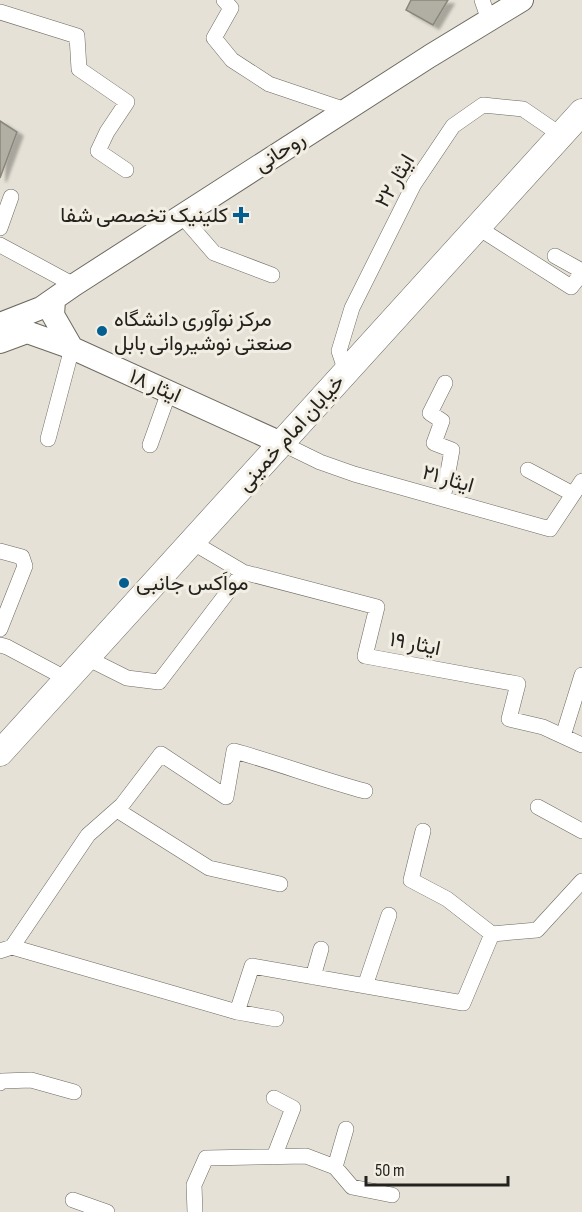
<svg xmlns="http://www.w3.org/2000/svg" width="582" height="1212" font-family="'Sofia Sans Condensed',Vazirmatn,sans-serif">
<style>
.building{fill:#b1aea3;stroke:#89867b;stroke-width:1.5;filter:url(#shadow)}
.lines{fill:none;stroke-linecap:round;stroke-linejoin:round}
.minor-casing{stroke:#6c695f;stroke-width:16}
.secondary-casing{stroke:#6c695f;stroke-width:24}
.primary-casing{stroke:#6c695f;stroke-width:27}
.minor{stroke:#fff;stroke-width:15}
.secondary{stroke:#fff;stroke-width:22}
.primary{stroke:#fff;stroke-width:26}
.poi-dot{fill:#025f8f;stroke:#f2eee3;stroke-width:2}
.labels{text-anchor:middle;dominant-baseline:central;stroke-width:6;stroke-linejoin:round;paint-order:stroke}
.street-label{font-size:21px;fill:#23221e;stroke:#f2eee3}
.poi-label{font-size:21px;fill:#23221e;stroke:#f2eee3;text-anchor:start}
</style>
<defs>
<filter id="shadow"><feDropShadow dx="6" dy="4" stdDeviation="1.5" flood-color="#0004"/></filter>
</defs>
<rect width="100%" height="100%" fill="#e5e1d6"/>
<path class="building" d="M411,0H448L433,25L406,10Z
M0,121L17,132L0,178Z"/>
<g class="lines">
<g class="minor-casing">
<path id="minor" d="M224,0L231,8L214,38L232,60L269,84L346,110
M482,0L489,20
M0,12L77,36L79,69L127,102L107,132L98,151L126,170
M182,216L214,253L272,275
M477,227L571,287L582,273
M0,228L11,197
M0,245L74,285
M555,256L582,271
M346,372L339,351L352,308L414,184L453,126L483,105L523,109L561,135
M48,439L72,348
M281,443L320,462L354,474L550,529L582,481
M150,445L169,392
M528,470L573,494
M443,499L452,450L434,443L442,421L430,413L445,383
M192,542L243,572L377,607L365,656L518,684L509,719L543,727L582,745
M0,551L22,557L25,566L0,629
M0,645L7,647L67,679
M87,658L127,678L159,682L243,572
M563,736L582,675
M538,807L582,831
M117,810L209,868L280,884
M423,831L411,880L447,899L492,934
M12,947L237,1012L276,1019
M0,951L12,947L88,835L122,805L161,754L226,797L234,751C278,763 320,779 365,791
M313,977L321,949
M365,986L389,915
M237,1012L252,966L463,1003L492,934L537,930L582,881
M0,1083L2,1081L31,1080L74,1092
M274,1098L293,1108L274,1157
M335,1167L346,1129
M73,1200L107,1212
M195,1212L194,1185L206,1158L306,1156L335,1167L352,1187L392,1195"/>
</g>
<g class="secondary-casing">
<path id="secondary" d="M54,300L53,315L72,348
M0,324L41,308L74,285L430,56L522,0
M0,342L27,332L72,348L281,443"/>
</g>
<g class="primary-casing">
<path id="primary" d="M0,753L582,112"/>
</g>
<use href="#minor" class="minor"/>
<use href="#secondary" class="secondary"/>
<use href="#primary" class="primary"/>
</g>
<g class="poi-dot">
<path d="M238 206h6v6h6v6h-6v6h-6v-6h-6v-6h6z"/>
<circle cx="102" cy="331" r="6"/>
<circle cx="124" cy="583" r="6"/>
</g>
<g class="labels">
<g class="street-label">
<text transform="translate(280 152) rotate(-33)">روحانی</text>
<text transform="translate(395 181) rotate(-60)">ایثار ۲۲</text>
<text transform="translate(155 386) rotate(24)">ایثار ۱۸</text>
<text transform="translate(291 433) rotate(-48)">خیابان امام خمینی</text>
<text transform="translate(448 479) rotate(16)">ایثار ۲۱</text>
<text transform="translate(415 644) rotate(11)">ایثار ١٩</text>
</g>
<g class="poi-label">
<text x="228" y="215" text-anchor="end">کلینیک تخصصی شفا</text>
<text x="114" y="319">مرکز نوآوری دانشگاه<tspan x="114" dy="24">صنعتی نوشیروانی بابل</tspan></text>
<text x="136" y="583">مواَکس جانبی</text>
</g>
</g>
<path d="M366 1176v9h142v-9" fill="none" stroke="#23221e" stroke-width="3"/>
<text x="375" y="1176" font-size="18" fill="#23221e" stroke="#f2eee3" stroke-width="4.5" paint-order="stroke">50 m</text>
</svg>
